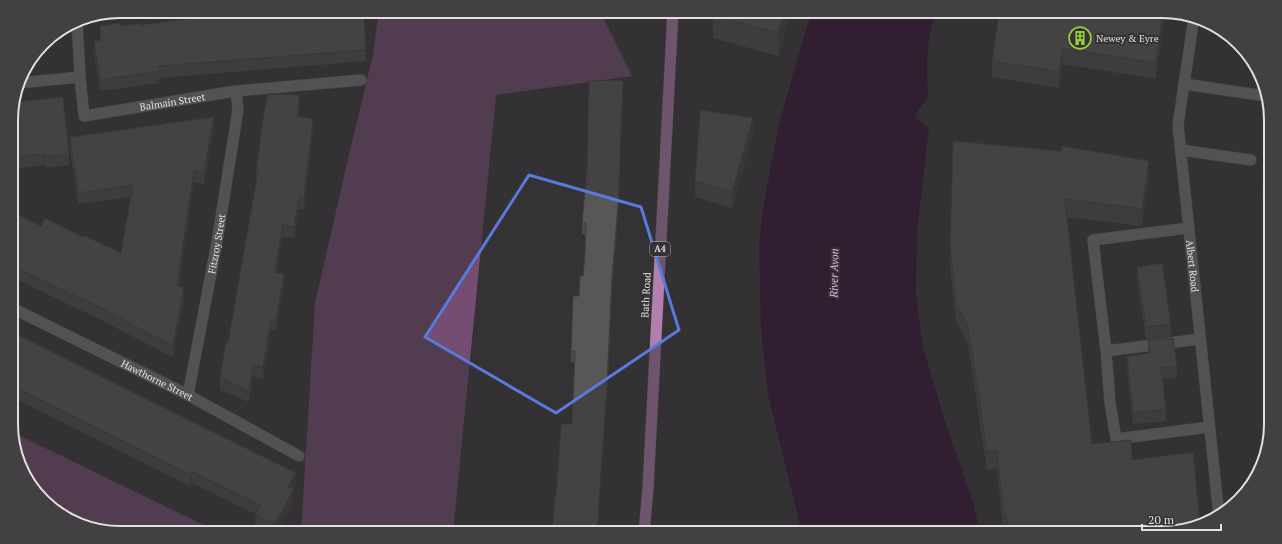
<svg xmlns="http://www.w3.org/2000/svg" width="1282" height="544" font-family="'PT Serif',serif">
<style>
.green{fill:#754d72}
.water{fill:#2f072e}
.lines{fill:none;stroke-linecap:round;stroke-linejoin:round}
.service-casing{stroke:#4f4e4f;stroke-width:12}
.minor-casing{stroke:#4f4e4f;stroke-width:12}
.tertiary-casing{stroke:#4f4e4f;stroke-width:12}
.trunk-casing{stroke:#4f4e4f;stroke-width:12}
.service{stroke:#7b797b;stroke-width:11}
.minor{stroke:#7b797b;stroke-width:11}
.tertiary{stroke:#7b797b;stroke-width:11}
.trunk{stroke:#b47eb0;stroke-width:11}
.wall{fill:#4b4c49}
.shaded-wall{fill:#3d3e3c}
.building{fill:#575855;stroke:#3d3e3c}
.marked{fill:none;stroke:#587adb;stroke-width:3;stroke-linejoin:round}
.labels{text-anchor:middle;dominant-baseline:central;stroke-width:4;stroke-linejoin:round;paint-order:stroke}
.shield{fill:#343234;stroke:#aeacae;stroke-width:1}
.shield-label{font-size:9px;font-weight:bold;fill:#e2e1e2}
.poi-label{font-size:10px;fill:#e2e1e2;stroke:#343234;text-anchor:start}
.street-label{font-size:10px;fill:#e2e1e2;stroke:#343234}
.water-label{font-size:11px;font-style:italic;fill:#f3aeee;stroke:#343234}
.rim{fill:none;stroke:#e2e1e2;stroke-width:2}
</style>
<rect width="100%" height="100%" fill="#343234"/>
<path class="green" d="M379,11H600L632,76L496,95L453,533H301L315,303L350,151L373,55Z
M12,432L220,533H120L78,525L34,491L12,439Z"/>
<path class="water" d="M812,11H937C925,40 927,67 928,98L919,109L915,118L929,128L917,232L916,295L923,347L943,415L974,505L980,533H802L768,395L761,330L759,248L762,214L778,128L800,49Z"/>
<g class="lines">
<g class="service-casing">
<path id="service" d="M1184,84L1266,96
M1181,150L1251,160
M1188,228L1093,240L1106,351L1110,403L1116,439L1209,427
M1106,351L1200,339
M764,531V533"/>
</g>
<g class="minor-casing">
<g id="minor">
<path d="M77,20L80,77"/>
<path id="s1" d="M19,83L80,77L84,116L236,91L361,80"/>
<path id="s2" d="M12,308L188,395L299,456"/>
<path id="s3" d="M188,395L217,242L238,110L236,91"/>
</g>
</g>
<g class="tertiary-casing">
<g id="tertiary">
<path id="s4" d="M1194,17L1178,125L1219,516"/>
</g>
</g>
<g class="trunk-casing">
<path id="trunk" d="M644,533L648,488L673,11"/>
</g>
<use href="#service" class="service"/>
<use href="#minor" class="minor"/>
<use href="#tertiary" class="tertiary"/>
<use href="#trunk" class="trunk"/>
</g>
<path class="wall" d="M185,11L336,15L366,50V61L159,78V83L100,91L94,52V41L100,40V26H121L140,25L185,20Z
M714,11H791L778,56L713,38V15Z
M1162,11L1156,79L1063,64L1059,88L992,77V61Z
M51,36V48L40,49L48,38Z
M623,92L618,216L612,289L607,395L556,495L572,424L575,362H571V351L583,276L586,235L582,234V223Z
M300,106L298,117L313,130L304,209H299L294,238L283,237L277,272L284,285L276,331L271,330L263,379L253,377L249,402L220,390V378L228,342L256,183V172Z
M11,112L69,154V165L45,168V165L11,169Z
M214,128L204,184L194,182L179,286L184,300L173,357L99,319L12,277L11,211L41,226L83,237L121,253L131,197L78,204L70,148V137Z
M753,134L732,208L695,197V181Z
M953,141L1149,178L1142,226L1067,217L1092,444L1132,460L1169,533H1006L1003,526L997,468L987,470L968,344L956,320L950,264Z
M1270,161V202L1262,201V189Z
M1137,267L1171,324V336L1146,339L1137,279Z
M12,332L296,485L294,488V500L276,533H269L255,526V514L192,483L190,486L12,397Z
M1148,341L1177,366V378L1162,379L1166,409V421L1133,424L1127,367V356L1148,354Z"/>
<path class="shaded-wall" d="M784,11H791L778,56V33Z
M1163,11L1166,12L1156,79V63Z
M1063,48V64L1059,88V72Z
M623,81L618,216L612,289L607,395L598,533H597Z
M300,95V106L297,128V116Z
M214,117V128L204,184V172Z
M753,118V134L732,208V192Z
M313,119V130L304,209V198Z
M1149,161V178L1142,226V209Z
M194,171V182L177,297V285Z
M299,197V209L294,238V227Z
M283,225V237L275,283V272Z
M284,274V285L276,331V320Z
M184,288V300L173,357V346Z
M271,319V330L263,379V367Z
M253,366V377L249,402V391Z
M192,472V483L190,486V475Z
M296,473V485L288,498V487Z
M294,489V500L276,533H275V524Z"/>
<path class="building" d="M185,11H336V15L364,13L366,50L159,66V71L100,80L94,41L101,40L100,26L121,23V26L140,23V25L186,19Z
M714,11H784L778,33L713,15Z
M999,11H1163L1156,63L1063,48L1059,72L992,61Z
M589,80L623,81L618,205L612,277L607,384L597,533H552L555,495H556L561,424H572L575,351H571L573,296H579L580,276H583L585,254L586,223H582L587,167Z
M268,94L300,95L297,116L313,119L304,198L299,197L294,227L283,225L275,272L284,274L276,320L271,319L263,367L253,366L249,391L220,378L226,342H228L258,172H256L264,112Z
M63,97L69,154L45,157V154L11,157V112L14,102Z
M700,110L753,118L732,192L695,181Z
M214,117L204,172L194,171L177,285L184,288L173,346L99,307L12,266L11,211L41,226L45,218L83,237V235L121,253L133,185L78,193L70,137Z
M953,141L1061,151L1062,146L1149,161L1142,209L1065,199L1092,444L1131,440L1132,460L1193,452L1200,522L1169,533H1011L1003,509L997,451L987,452L968,327L956,303L950,246Z
M1266,161H1270V190L1262,189Z
M1162,263L1171,324L1146,327L1137,267Z
M12,332L296,473L288,487L294,489L275,524L255,515L260,505L192,472L190,475L12,386Z
M1173,338L1177,366L1161,368L1166,409L1133,413L1127,356L1150,353L1148,341Z
M758,530L759,533H749Z"/>
<path d="M0 0H1282V544H0ZM529,175L641,207L679,330L556,413L425,337Z" fill="#343234" fill-opacity=".55" fill-rule="evenodd"/>
<path class="marked" d="M529,175L641,207L679,330L556,413L425,337Z"/>
<defs>
<g id="building-ring" transform="scale(1.15)"><circle r="9.5" fill="#343234" stroke="#96cc39" stroke-width="1.5"/><path d="M-4-6H4V6H1V3H-1V6H-4ZM-2.5-4.3h1.7v1.8h-1.7ZM.8-4.3h1.7v1.8H.8ZM-2.5-1h1.7V.8h-1.7ZM.8-1h1.7V.8H.8Z" fill="#96cc39"/></g>
</defs>
<g fill-rule="evenodd">
<use href="#building-ring" x="1080" y="38"/>
</g>
<g class="labels">
<rect class="shield" x="650" y="242" width="20" height="14" rx="3"/>
<g class="shield-label">
<text x="660" y="249">A4</text>
</g>
<g class="poi-label">
<text x="1096" y="38">Newey &amp; Eyre</text>
</g>
<g class="street-label">
<text stroke="none"><textPath href="#s1" startOffset="190">Balmain Street</textPath></text>
<text stroke="none"><textPath href="#s3" startOffset="154">Fitzroy Street</textPath></text>
<text stroke="none"><textPath href="#s4" startOffset="251">Albert Road</textPath></text>
<text transform="translate(646 295) rotate(-87)">Bath Road</text>
<text stroke="none"><textPath href="#s2" startOffset="162">Hawthorne Street</textPath></text>
</g>
<g class="water-label">
<text transform="translate(834 273) rotate(-89)">River Avon</text>
</g>
</g>
<path d="M0 0H1282V544H0ZM120 18H1162A102 102 0 0 1 1264 120V424A102 102 0 0 1 1162 526H120A102 102 0 0 1 18 424V120A102 102 0 0 1 120 18Z" fill="#424042" fill-rule="evenodd"/>
<path class="rim" d="M120 18H1162A102 102 0 0 1 1264 120V424A102 102 0 0 1 1162 526H120A102 102 0 0 1 18 424V120A102 102 0 0 1 120 18Z"/>
<path d="M1142 524v6h79v-6" fill="none" stroke="#e2e1e2" stroke-width="2"/>
<text x="1148" y="524" font-size="12" fill="#e2e1e2" stroke="#343234" stroke-width="3" paint-order="stroke">20 m</text>
</svg>
